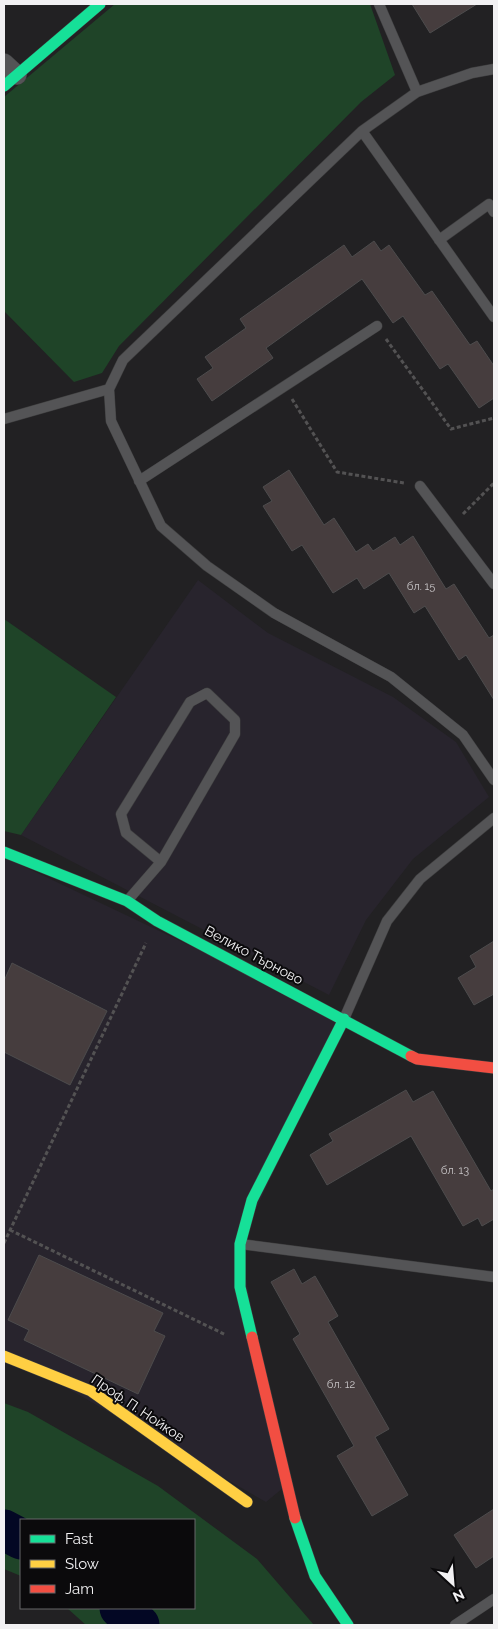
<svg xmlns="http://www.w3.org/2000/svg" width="498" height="1629" font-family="Raleway,sans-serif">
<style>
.built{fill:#28242d}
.green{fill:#1f4428}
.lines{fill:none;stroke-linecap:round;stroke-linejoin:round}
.river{stroke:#030724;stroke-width:41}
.building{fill:#463d3e;stroke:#4d4c4d}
.lane-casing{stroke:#3d3d3e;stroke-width:11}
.street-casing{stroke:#3d3d3e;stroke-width:20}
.fast-casing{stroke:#3d3d3e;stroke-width:12}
.slow-casing{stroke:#3d3d3e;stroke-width:12}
.jam-casing{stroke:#3d3d3e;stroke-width:12}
.path{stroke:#535253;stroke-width:3;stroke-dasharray:4 2.5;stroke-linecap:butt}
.lane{stroke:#545456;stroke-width:10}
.street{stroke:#545456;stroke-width:19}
.fast{stroke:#16e098;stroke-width:11}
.slow{stroke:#ffcf43;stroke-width:11}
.jam{stroke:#f24e42;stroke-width:11}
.labels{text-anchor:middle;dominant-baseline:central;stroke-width:4;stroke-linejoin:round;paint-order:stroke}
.number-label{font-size:11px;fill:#c7c4c6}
.street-label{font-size:14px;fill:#f2f1f3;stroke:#0b0a0c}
</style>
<rect width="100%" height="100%" fill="#222123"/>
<path class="built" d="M198,580L268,633L393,697L456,742L489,797L413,859L366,920L329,995L21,835Z
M4,857L344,1019L240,1244L283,1488L266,1502L4,1352Z"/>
<path class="green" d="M115,4H370L395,75L361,102L119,346L102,373L74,382L4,311V97Z
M4,619L116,697L21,835L4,831Z
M4,1403L28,1412L158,1486L257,1559L314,1625H86L67,1608H194V1520H21V1576L4,1569Z"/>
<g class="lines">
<path class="river" d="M4,1530L21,1539
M120,1608L139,1625"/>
</g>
<path class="building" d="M412,4H477L430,33Z
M374,241L381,251L389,245L425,295L432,291L470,345L477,341L494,366V398L479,408L448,364L440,369L403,316L393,323L362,279L266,348L273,358L212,401L197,379L213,368L205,357L246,328L240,319L344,245L352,257Z
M289,470L324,525L334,518L356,552L368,544L373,551L395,537L400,545L413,536L446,589L454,584L489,638L494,635V700L466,655L459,660L425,606L414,613L389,573L364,589L357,578L333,593L302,545L292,551L263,506L272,501L263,487Z
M494,941V994L474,1005L458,978L476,967L470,956Z
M12,963L107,1011L70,1085L4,1052V981Z
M406,1090L413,1102L433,1091L491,1191L494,1189V1219L482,1226L478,1218L463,1226L411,1136L327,1185L310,1155L333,1141L329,1134Z
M39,1255L163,1313L154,1331L165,1336L138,1394L24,1340L29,1330L8,1320Z
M294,1269L302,1284L315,1276L338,1316L328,1322L389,1429L375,1437L408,1495L372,1516L337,1456L354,1446L293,1339L300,1334L271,1282Z
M494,1509V1556L476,1568L454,1535Z"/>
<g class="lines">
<g class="lane-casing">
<path id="lane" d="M379,4L417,92
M494,69L472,73L417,92L362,131L123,360L109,389L111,421L161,526L207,566L274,613L391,677L463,735L494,780
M362,131L494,317
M439,240L489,204L494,212
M4,419L109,389
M139,481L377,326
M420,486L494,584
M128,900L161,862L235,734V720L207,693L190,702L121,814L126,833L161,862
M344,1019L387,921L420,879L494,818
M241,1244L494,1277
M455,1625L494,1599"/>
</g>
<g class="street-casing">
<path id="street" d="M4,63L17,75"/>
</g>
<g class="fast-casing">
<path id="fast" d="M4,86L100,4
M4,852L127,901L157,921L411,1056
M252,1337L240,1287V1244L252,1200L344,1019
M295,1518L315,1576L348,1625"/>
</g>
<g class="slow-casing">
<path id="slow" d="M4,1356L91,1391L247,1502"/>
</g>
<g class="jam-casing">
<path id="jam" d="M411,1056L417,1059L494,1068
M252,1337L295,1518"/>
</g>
<path class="path" d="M386,339L451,429L494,418
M292,399L337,472L404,483
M463,514L494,483
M10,1230L226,1335
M4,1243L146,943"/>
<use href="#lane" class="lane"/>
<use href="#street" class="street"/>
<use href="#fast" class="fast"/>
<use href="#slow" class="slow"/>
<use href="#jam" class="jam"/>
</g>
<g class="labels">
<g class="number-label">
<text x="421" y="586">бл. 15</text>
<text x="455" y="1170">бл. 13</text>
<text x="341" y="1384">бл. 12</text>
</g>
<g class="street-label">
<text transform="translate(254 955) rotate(28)">Велико Търново</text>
<text transform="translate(138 1408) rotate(34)">Проф. П. Нойков</text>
</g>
</g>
<rect width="498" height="1629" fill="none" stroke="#f2f1f3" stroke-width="10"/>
<rect x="20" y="1519" width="175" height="90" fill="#0b0a0c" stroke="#676668"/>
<rect x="30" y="1535" width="25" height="8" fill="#16e098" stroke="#676668"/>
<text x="65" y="1544" font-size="15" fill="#f2f1f3">Fast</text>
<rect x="30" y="1560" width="25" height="8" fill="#ffcf43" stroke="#676668"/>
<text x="65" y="1569" font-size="15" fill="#f2f1f3">Slow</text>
<rect x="30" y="1585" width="25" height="8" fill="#f24e42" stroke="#676668"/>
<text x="65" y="1594" font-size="15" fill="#f2f1f3">Jam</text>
<g transform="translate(453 1584) rotate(154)" stroke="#0b0a0c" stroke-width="4" paint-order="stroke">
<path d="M0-4L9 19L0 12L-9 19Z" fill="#f2f1f3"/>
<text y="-8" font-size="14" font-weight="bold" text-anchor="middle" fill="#f2f1f3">N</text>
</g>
</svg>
